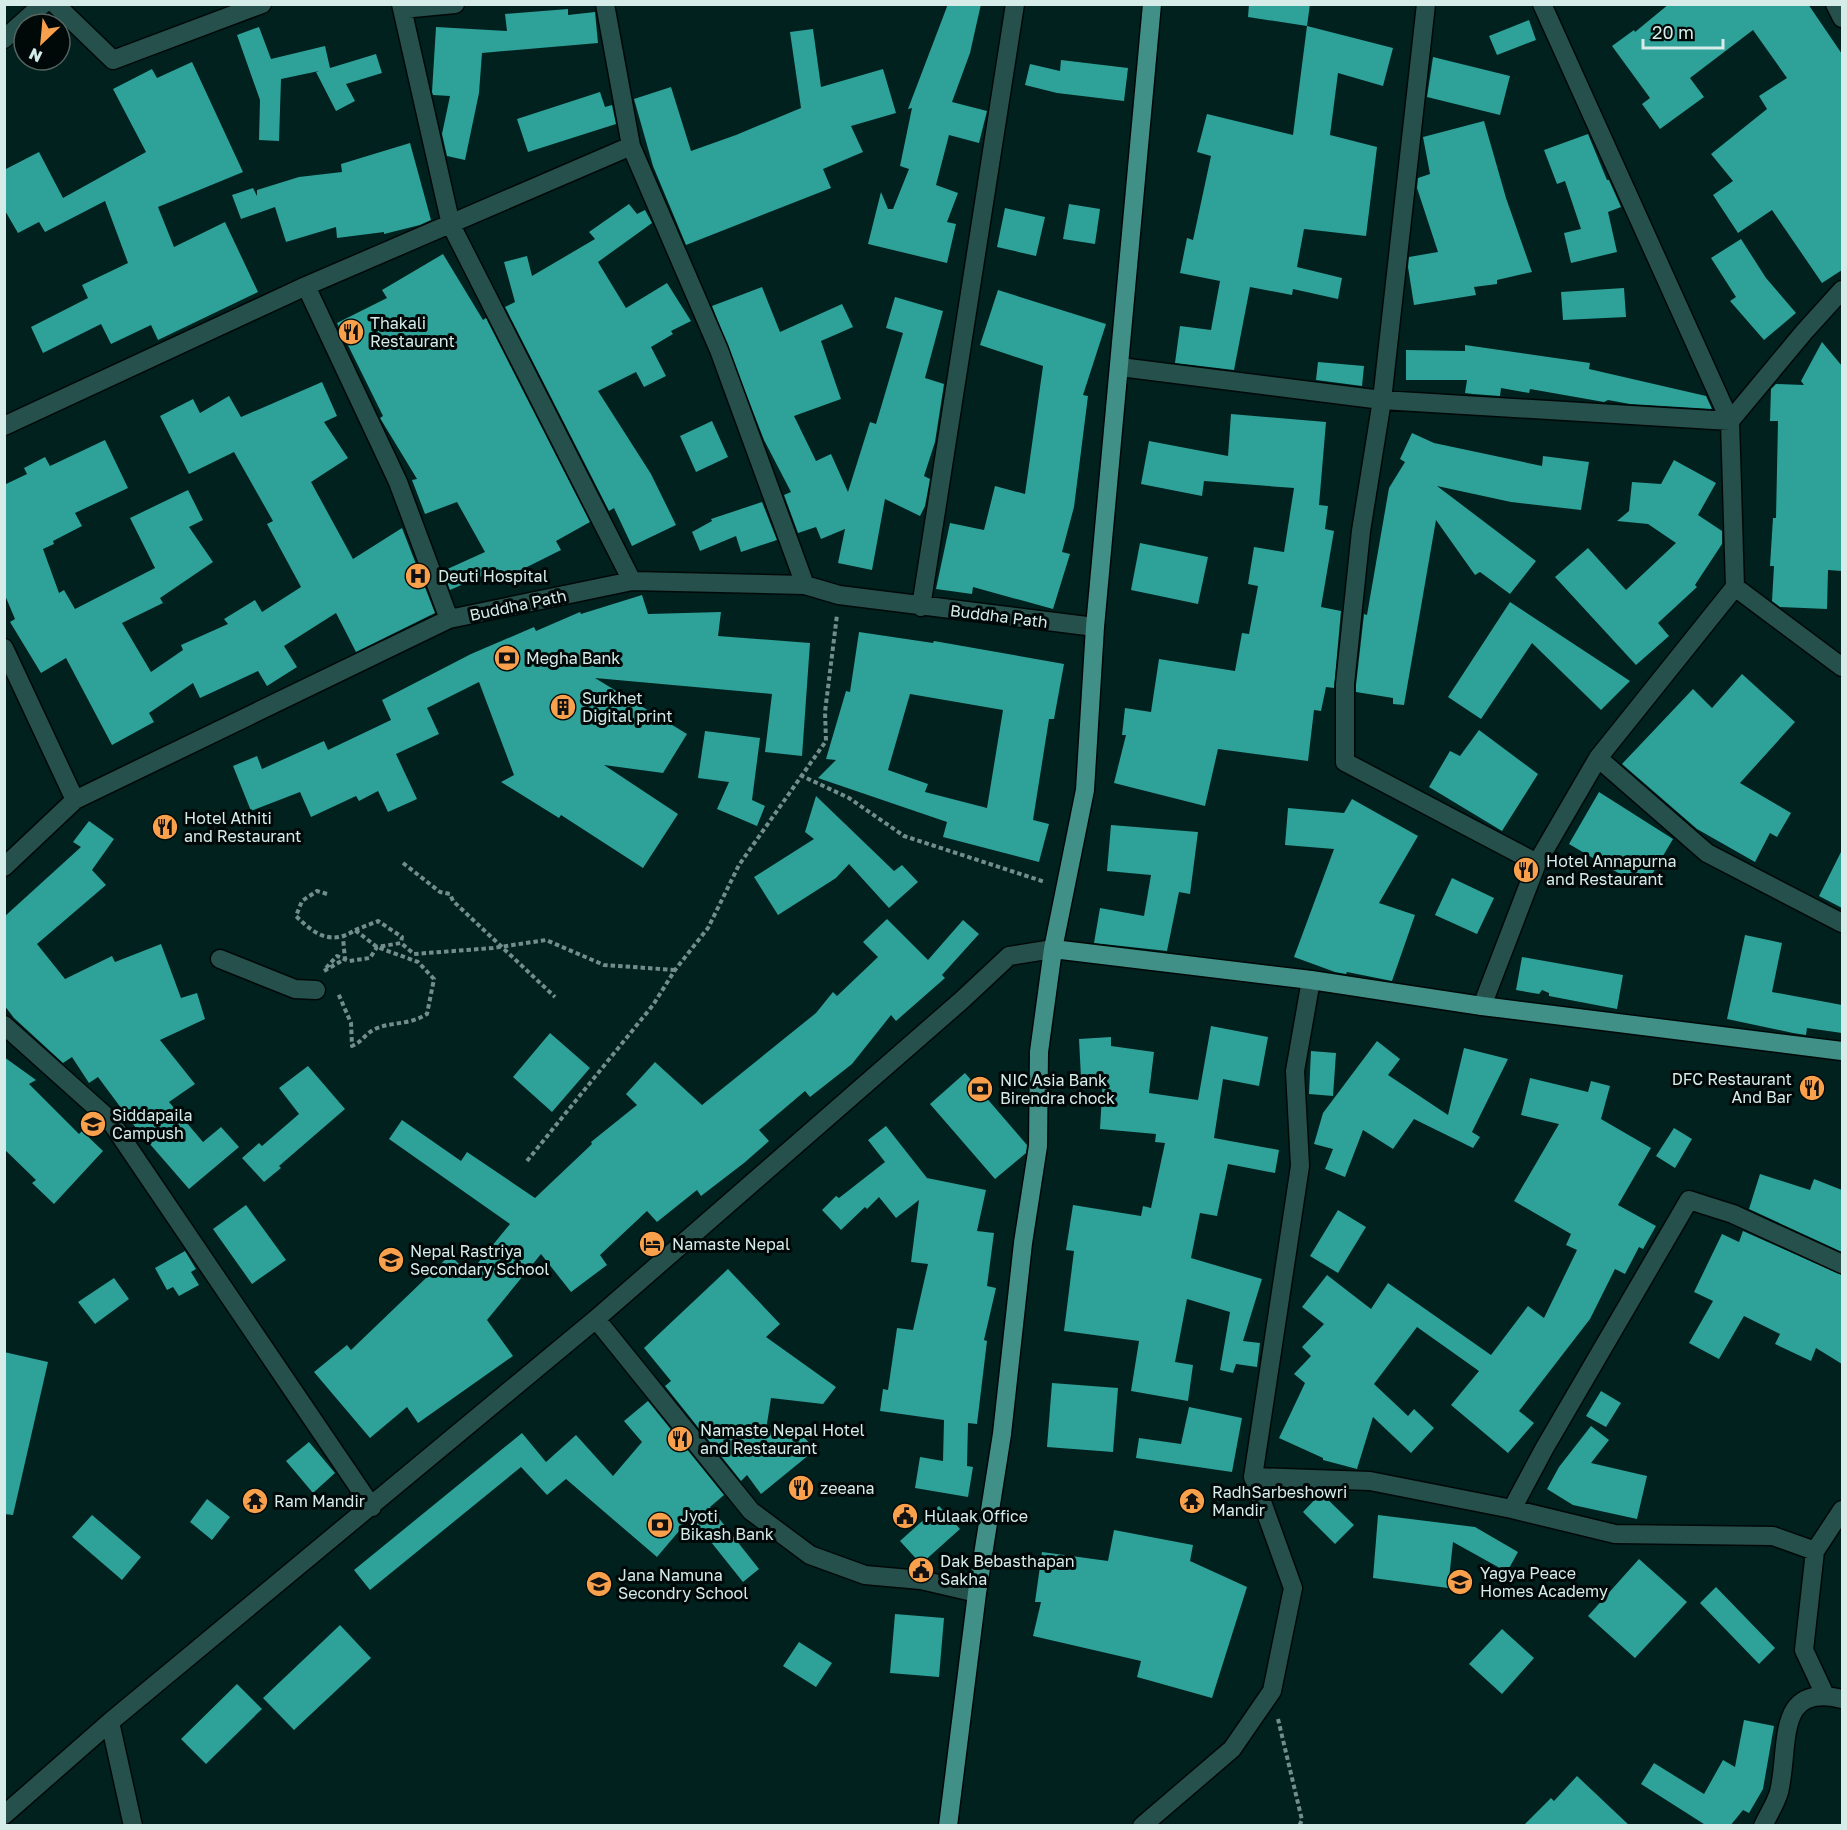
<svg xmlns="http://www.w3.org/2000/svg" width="1847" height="1830" font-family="'Golos Text',sans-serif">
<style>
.building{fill:#2ea198;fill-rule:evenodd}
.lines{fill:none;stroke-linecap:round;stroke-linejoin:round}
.minor-casing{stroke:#000908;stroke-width:21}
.major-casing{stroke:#000908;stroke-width:21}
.path{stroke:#728d8b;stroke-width:4;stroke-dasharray:4.5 3;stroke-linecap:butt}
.minor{stroke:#26504c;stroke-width:18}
.major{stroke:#419088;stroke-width:18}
.labels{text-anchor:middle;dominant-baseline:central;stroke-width:6;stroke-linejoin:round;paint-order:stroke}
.poi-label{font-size:16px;fill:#d5ece9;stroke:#000908;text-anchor:start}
.street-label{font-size:16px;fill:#d5ece9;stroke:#000908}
</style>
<rect width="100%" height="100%" fill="#01211f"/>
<path class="building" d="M948,4H981L970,53L952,102L987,111L979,143L949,135L936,185L958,193L947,222L956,224L947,263L868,244L881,192L888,209H893L909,169L900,166L912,108L908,109Z
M1249,4H1310L1307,26L1248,17Z
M1669,4H1808L1842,54V270L1822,283L1772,210L1738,233L1713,195L1733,181L1711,154L1767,109L1759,96L1787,78L1753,30L1690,78L1704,97L1660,129L1642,104L1650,98L1612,46L1634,30L1635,32Z
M568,9V15L595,12L598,43L482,53L479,93L465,160L447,156L442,134L450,96L433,95L432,92L436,27L507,31L505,14Z
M1529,20L1536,40L1497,55L1489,36Z
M1307,26L1393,48L1383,86L1338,73L1330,135L1377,147L1366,236L1304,229L1297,267L1342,278L1338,299L1293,289L1292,295L1250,287L1234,370L1175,363L1180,326L1211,330L1220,281L1180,273L1187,238L1193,240L1211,156L1197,152L1207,114L1293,135Z
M259,27L271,59L325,46L330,68L376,54L382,73L346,84L355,101L336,111L316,72L319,71L281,79L279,141L259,140L260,100L237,35Z
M813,29L821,87L883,69L896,113L851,126L863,152L823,169L831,188L686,245L653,166L634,99L671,87L691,151L736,135L801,108L790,32Z
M1433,57L1510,76L1500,115L1427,97Z
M1061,60L1128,68L1124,101L1057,93L1025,85L1030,64L1060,71Z
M192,62L243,172L158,207L174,247L225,222L258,292L158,340L151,325L111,344L101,324L43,353L31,327L88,298L82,285L128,263L105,201L45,232L39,222L18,233L4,209V170L39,152L63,198L146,152L113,89L152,69L157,78Z
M600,92L605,107L612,105L616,124L528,152L517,119Z
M1484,121L1506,198L1532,272L1497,280V284L1474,287L1476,295L1414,305L1408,267L1409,257L1438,252L1417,188L1418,178L1430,174L1423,137Z
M1588,134L1607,180H1609L1621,207L1608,212L1617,252L1571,263L1564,233L1581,229L1565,181L1557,184L1544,150Z
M410,143L431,220L420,225L384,234V232L337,238L336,227L286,242L275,207L241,219L232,195L253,188L257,196V190L299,177L342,172L341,164Z
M629,204L637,214L645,210L652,223L598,262L626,308L667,283L691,321L671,331L673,334L651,347L666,376L644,387L636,372L598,391L651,474L676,525L632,546L614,508L609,511L505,307L515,302L504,262L527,256L532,276L595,239L589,232Z
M1069,204L1100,209L1095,244L1063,239Z
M1005,208L1045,217L1036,256L997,247Z
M1741,239L1766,278L1796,313L1764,340L1730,301L1736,297L1711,258Z
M443,254L483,320L486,318L590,522L556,541L561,550L503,579L498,569L450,590L443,571L485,552L457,502L425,514L412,480L417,479L380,418L383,416L337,323L387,298L382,290Z
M762,287L780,332L842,304L853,327L821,341L841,399L794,416L816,461L831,454L848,492L870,422L876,424L903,333L886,328L895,297L943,311L925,378L944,384L935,442L924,476L930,479L925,506L920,516L885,499L872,570L838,563L845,529L821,539L816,527L798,533L784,495L791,492L764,440L712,306Z
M1624,288L1626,317L1563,320L1561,292Z
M998,290L1106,324L1083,395L1088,396L1074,507L1062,552L1070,554L1053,609L973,587L972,594L936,589L950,523L984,530L995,486L1025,494L1043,366L980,345Z
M1822,342L1842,366V571L1828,570L1827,609L1780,607L1772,601L1774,566H1770L1773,518H1776L1778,421H1770L1771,389L1776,384L1804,385L1801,381Z
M1465,345L1590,363L1589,369L1706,396L1712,409L1630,404L1608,400L1604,402L1530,389L1529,393L1501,388L1500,396L1473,394L1465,393L1467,380H1406V350L1465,351Z
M1318,362L1364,366L1362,386L1316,380Z
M322,382L337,416L324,422L348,458L311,482L353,559L402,528L435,613L356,652L336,613L284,646L297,667L267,686L258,671L200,698L193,683L149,713L154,722L112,745L66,658L41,673L10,622L15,619L4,593V485L27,474L24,468L45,457L50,466L105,440L128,488L75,513L82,526L53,541L54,544L43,549L59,593L64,590L75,609L155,568L130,518L188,490L203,520L189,527L213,562L160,598L163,603L122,623L151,672L183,650L181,645L228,624L224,619L255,600L262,612L301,587L267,524L273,521L234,452L189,474L160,416L193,399L200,413L229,396L241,417Z
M1231,414L1326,422L1319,505L1328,506L1325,529L1334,531L1321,607L1341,611L1334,688L1326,687L1321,711L1314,710L1308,761L1218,749L1205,806L1114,783L1126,735H1122L1125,708L1151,712L1159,659L1235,671L1242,633L1249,634L1258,586L1248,584L1254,547L1284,552L1294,488L1204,481L1202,496L1141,484L1149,441L1228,456Z
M712,421L728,457L696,472L680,436Z
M1412,433L1434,443L1542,466L1543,456L1589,462L1581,510L1511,502L1437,486L1536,561L1510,594L1480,572L1475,575L1436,520L1404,705L1393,704V698L1356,692V685L1364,614L1367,615L1389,488L1405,462L1400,459Z
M1674,460L1716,483L1698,515L1722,531V544L1695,585L1697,587L1658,623L1669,636L1636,665L1555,577L1588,548L1626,590L1676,543L1648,524L1617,521L1629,511L1632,482L1661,484Z
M762,502L777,540L741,552L736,536L700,551L692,532L712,521L711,519Z
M1140,543L1208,557L1198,604L1131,590Z
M642,595L648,614L721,612L718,636L810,643L802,756L765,752L772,694L595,678L687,734L663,773L604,765L678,814L643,868L561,815L559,818L501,782L514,775L479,682L427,708L439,734L396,754L417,799L388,812L378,791L359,801L356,796L311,817L300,792L251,811L233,766L257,756L262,769L324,741L328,750L391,720L382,700L471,654L534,627L536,631L580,612L581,614Z
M1510,602L1630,681L1601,710L1532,643L1481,719L1448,697Z
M859,632L933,643L934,641L1064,664L1054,719H1049L1033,820L1049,824L1039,862L943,837L947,822L818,778L836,760L826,759L846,691L850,692ZM910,694L1003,710L987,808L925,792L928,784L888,770Z
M1742,674L1795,722L1740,783L1791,813L1777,837L1770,833L1755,862L1697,829L1622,764L1693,689L1712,708Z
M1479,730L1538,774L1502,831L1429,787L1450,751L1460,756Z
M705,731L760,738L752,800L765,806L757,826L717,809L729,782L698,778Z
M1599,792L1673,839L1644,888L1569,844Z
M816,796L894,871L902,865L918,882L889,908L849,864L836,878L778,915L754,877L814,839L805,832Z
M1352,799L1418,836L1379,903L1415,915L1392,981L1347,972L1346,974L1335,972L1294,957L1334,849L1285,845L1288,808L1344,813Z
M89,821L114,839L92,870L106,885L37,944L65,979L112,956L115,962L161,944L181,998L197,993L205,1019L160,1040L195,1084L169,1102L203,1142L221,1127L239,1147L189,1189L136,1128L98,1077L89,1083L72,1057L63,1063L14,1018L4,1005V917L81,847L73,842Z
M1111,825L1198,832L1190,894L1179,892L1167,951L1094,943L1100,908L1144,916L1151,875L1107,871Z
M1842,850V908L1819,896Z
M1452,878L1494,898L1477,934L1435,915Z
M887,919L928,960L963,920L979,934L942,975L945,978L896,1021L891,1015L852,1064L810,1097L805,1091L759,1130L769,1141L744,1163L701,1196L697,1190L657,1222L647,1211L600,1255L607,1265L571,1292L541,1254L487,1320L513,1356L418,1423L407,1407L370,1438L314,1372L347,1345L351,1350L450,1255L469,1274L510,1224L389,1139L402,1120L461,1161L467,1152L535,1198L592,1144L591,1142L637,1105L626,1094L655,1062L702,1105L816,1013L833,992L837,996L878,957L863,942Z
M1745,935L1782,943L1772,992L1842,1005V1033L1807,1028L1806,1035L1793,1033L1727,1019Z
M1522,957L1623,975L1617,1009L1549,996V993L1542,990L1539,994L1516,990Z
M1211,1026L1268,1037L1259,1086L1223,1079L1214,1138L1279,1150L1275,1173L1228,1164L1217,1216L1200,1213L1191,1258L1262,1279L1243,1341L1260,1343L1257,1367L1236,1364L1233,1373L1220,1370L1230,1312L1187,1299L1175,1362L1193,1365L1188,1401L1131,1391L1139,1341L1064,1331L1074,1251L1066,1250L1073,1205L1141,1216L1143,1206L1151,1208L1165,1143L1155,1142L1156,1134L1100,1129L1103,1077L1081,1078L1079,1039L1111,1037V1046L1154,1052L1149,1093L1198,1100Z
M550,1033L590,1068L552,1112L513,1077Z
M1377,1041L1400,1059L1388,1075L1448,1115L1464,1048L1508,1059L1472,1132L1480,1137L1473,1148L1414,1119L1393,1149L1363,1130L1345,1177L1325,1169L1333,1149L1314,1144L1323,1113Z
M1311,1051L1336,1053L1333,1096L1309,1094Z
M4,1057L36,1080L29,1084L79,1134L82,1131L103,1151L54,1204L32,1183L36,1180L4,1149Z
M308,1066L345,1109L279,1166L281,1168L264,1182L242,1158L259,1143L262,1146L299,1114L279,1088Z
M965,1073L1027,1145L1026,1153L995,1179L930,1104Z
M1530,1078L1588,1092L1591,1081L1610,1086L1601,1119L1651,1148L1618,1205L1656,1226L1643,1249L1639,1247L1625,1274L1615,1269L1590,1319L1519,1411L1534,1423L1508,1453L1451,1405L1479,1371L1417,1327L1374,1384L1408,1416L1414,1409L1434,1428L1411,1453L1373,1417L1357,1469L1323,1460V1458L1279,1438L1305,1383L1294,1374L1311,1356L1302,1347L1324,1324L1302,1307L1327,1275L1371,1309L1388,1283L1491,1355L1528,1306L1544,1318L1577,1250L1566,1245L1571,1234L1514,1201L1559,1124L1521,1115Z
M886,1126L927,1178L986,1190L977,1231L994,1233L987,1286L996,1288L984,1340L987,1341L977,1424L968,1423L967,1466L973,1467L968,1497L915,1488L920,1457L943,1461L944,1420L880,1411L883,1389L888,1390L897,1328L913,1330L928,1264L911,1262L919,1200L896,1218L879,1197L867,1209L865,1207L841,1230L822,1210L836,1196L839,1198L885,1162L868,1140Z
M1674,1128L1692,1139L1675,1168L1656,1156Z
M1760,1174L1810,1190L1814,1179L1842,1190V1252L1749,1209Z
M246,1205L286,1260L252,1284L213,1229Z
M1338,1210L1366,1227L1338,1273L1310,1256Z
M1743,1231L1842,1275V1364L1816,1348L1811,1361L1775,1344L1780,1334L1744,1316L1719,1359L1689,1343L1713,1301L1694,1292L1722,1234L1739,1242Z
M185,1251L196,1269L191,1272L199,1285L179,1296L173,1287L167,1290L155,1268Z
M728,1269L780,1324L766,1337L836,1387L823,1404L771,1398L766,1430L804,1437L815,1450L761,1494L747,1475L741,1481L665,1386L671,1381L644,1348Z
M114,1278L129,1299L95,1324L78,1302Z
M4,1352L48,1362L13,1515L4,1514Z
M1052,1383L1118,1388L1113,1452L1047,1447Z
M1601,1391L1621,1403L1606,1427L1586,1416Z
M648,1401L724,1495L710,1507L759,1569L743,1582L691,1517L657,1557L566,1479L547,1495L521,1467L370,1590L354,1570L522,1433L546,1462L576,1435L613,1476L642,1442L624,1421Z
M1189,1407L1242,1418L1232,1472L1136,1458L1139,1438L1181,1444Z
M1591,1426L1609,1440L1591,1463L1647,1476L1637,1519L1573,1505L1547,1489L1559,1467Z
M309,1442L335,1473L313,1493L286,1461Z
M1321,1493L1354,1525L1335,1544L1303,1512Z
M207,1499L230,1517L212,1540L190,1522Z
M939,1506L960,1529L921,1564L900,1541Z
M92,1515L141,1557L122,1580L72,1537Z
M1378,1515L1475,1527L1518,1552L1507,1572L1453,1542L1448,1588L1373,1578Z
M1114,1530L1193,1545L1190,1561L1247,1587L1212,1698L1137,1677L1141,1661L1033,1636L1041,1602H1035L1042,1552L1108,1561Z
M1639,1559L1687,1602L1635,1658L1588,1616Z
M1716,1587L1775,1648L1759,1664L1700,1603Z
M895,1614L944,1618L939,1677L890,1673Z
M340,1625L371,1658L294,1730L263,1698Z
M1502,1629L1534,1658L1502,1694L1469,1664Z
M799,1642L832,1663L816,1687L783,1666Z
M237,1684L262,1709L206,1764L181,1739Z
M1744,1720L1774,1726L1763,1789L1749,1813L1743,1810L1730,1826H1707L1641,1784L1654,1763L1704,1794L1723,1760L1735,1767Z
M1577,1776L1630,1826H1523L1551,1798L1554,1801Z"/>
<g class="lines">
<g class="minor-casing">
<path id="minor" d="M55,4L113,60L262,4
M401,4L451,225L632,581
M605,4L631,146L719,350L805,585
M1426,4L1382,400L1361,531L1345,684V762L1537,863L1482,1006
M1835,4L1842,18
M402,9L455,4
M4,39L43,4
M306,286L398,482L449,619
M1120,367L1382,400L1730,421
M1730,421L1804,332L1842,290
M4,426L306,286L631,146
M1735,587L1842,667
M921,607L1015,4
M4,648L75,800
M1598,758L1707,853L1842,923
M1537,863L1598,758L1735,587L1730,421L1542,4
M4,867L75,800L449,619L632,581L805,585L839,595L1095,627
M220,959L295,989L316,990
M4,1025L109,1119L372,1507
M596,1319L751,1511L810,1555L865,1575L921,1580L977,1593
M1253,1477L1370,1481L1512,1509L1615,1534L1773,1536L1815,1551
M1512,1509L1544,1449L1689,1200L1733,1214L1842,1264
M1825,1695L1804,1650L1815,1551L1842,1510
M110,1722L133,1826
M4,1815L110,1722L596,1319L962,1000L1009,956L1053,949
M1142,1826L1232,1749L1272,1691L1293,1588L1253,1477L1300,1166L1295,1071L1311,980
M1763,1826C1768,1815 1776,1803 1779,1792C1790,1747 1774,1682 1842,1699"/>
</g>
<g class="major-casing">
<path id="major" d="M1053,949L1311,980L1482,1006L1842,1051
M948,1826L977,1593L1002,1434L1023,1243L1038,1146L1039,1052L1053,949L1085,790L1095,627L1152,4"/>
</g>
<path class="path" d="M800,775L849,798L904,836L1045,882
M403,863L440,892L450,894L453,901L555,997
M327,894L317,891L302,901L296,916C314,934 331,946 355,930L377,947L418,962L434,979L427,1014C407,1026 393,1021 375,1029C366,1033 362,1042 352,1046L351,1023L338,993
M355,930L378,921L402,937L401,943
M326,968L337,956L349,961L370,958L377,947L401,943L414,954L493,948L546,940L604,965L675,970
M324,971L345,959L343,938
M527,1161L653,1005L675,970L708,928L739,865L826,741L825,712L837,615
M1278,1719L1302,1820L1299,1826"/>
<use href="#minor" class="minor"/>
<use href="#major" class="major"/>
</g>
<defs>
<g id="restaurant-disc" transform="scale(1.35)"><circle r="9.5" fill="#f9a04c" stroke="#000908"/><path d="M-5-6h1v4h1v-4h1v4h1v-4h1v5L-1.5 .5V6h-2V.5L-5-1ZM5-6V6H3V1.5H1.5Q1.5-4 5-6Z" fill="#111"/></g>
<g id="hospital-disc" transform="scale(1.35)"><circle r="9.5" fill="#f9a04c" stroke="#000908"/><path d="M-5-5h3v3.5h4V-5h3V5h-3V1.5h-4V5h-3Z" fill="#111"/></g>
<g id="bank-disc" transform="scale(1.35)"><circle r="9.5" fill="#f9a04c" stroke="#000908"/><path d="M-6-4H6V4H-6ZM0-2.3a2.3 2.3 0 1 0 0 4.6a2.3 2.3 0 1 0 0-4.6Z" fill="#111"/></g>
<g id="building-disc" transform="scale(1.35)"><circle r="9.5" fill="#f9a04c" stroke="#000908"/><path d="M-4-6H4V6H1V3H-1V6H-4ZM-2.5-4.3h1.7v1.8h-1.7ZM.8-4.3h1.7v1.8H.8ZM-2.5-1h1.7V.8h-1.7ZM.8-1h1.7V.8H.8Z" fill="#111"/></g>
<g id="university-disc" transform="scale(1.35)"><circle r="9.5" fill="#f9a04c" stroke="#000908"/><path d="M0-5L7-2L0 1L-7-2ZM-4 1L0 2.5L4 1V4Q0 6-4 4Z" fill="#111"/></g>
<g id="hotel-disc" transform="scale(1.35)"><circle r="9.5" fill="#f9a04c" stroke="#000908"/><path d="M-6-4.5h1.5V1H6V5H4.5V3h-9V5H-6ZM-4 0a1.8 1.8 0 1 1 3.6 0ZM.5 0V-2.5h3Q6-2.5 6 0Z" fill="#111"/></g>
<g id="school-disc" transform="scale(1.35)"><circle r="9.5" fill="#f9a04c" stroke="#000908"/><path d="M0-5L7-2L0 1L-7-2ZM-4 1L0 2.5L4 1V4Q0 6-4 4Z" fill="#111"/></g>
<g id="temple-disc" transform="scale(1.35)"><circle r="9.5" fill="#f9a04c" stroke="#000908"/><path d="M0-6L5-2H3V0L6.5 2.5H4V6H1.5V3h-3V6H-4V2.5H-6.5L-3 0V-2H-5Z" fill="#111"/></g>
<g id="civic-disc" transform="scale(1.35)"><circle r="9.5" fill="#f9a04c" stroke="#000908"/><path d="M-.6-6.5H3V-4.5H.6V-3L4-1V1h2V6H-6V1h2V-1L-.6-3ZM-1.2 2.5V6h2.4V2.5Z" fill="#111"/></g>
</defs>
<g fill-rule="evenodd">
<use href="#restaurant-disc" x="351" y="332"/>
<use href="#hospital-disc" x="418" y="576"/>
<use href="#bank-disc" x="507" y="658"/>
<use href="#building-disc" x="563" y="707"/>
<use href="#restaurant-disc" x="165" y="827"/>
<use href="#restaurant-disc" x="1526" y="870"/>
<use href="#restaurant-disc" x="1812" y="1088"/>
<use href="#bank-disc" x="980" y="1089"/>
<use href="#university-disc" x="93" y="1124"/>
<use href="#hotel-disc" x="652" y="1244"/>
<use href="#school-disc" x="391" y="1260"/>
<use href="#restaurant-disc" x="680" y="1439"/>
<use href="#restaurant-disc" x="801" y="1488"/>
<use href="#temple-disc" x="255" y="1501"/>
<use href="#temple-disc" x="1192" y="1501"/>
<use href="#civic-disc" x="905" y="1516"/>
<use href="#bank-disc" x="660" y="1525"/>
<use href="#civic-disc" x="921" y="1570"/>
<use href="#school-disc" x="1460" y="1582"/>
<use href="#school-disc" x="599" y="1584"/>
</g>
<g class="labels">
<g class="poi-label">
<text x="370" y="323">Thakali<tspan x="370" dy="18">Restaurant</tspan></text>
<text x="438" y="576">Deuti Hospital</text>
<text x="526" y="658">Megha Bank</text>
<text x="582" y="698">Surkhet<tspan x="582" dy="18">Digital print</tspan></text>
<text x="184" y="818">Hotel Athiti<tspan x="184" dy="18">and Restaurant</tspan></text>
<text x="1546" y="861">Hotel Annapurna<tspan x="1546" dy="18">and Restaurant</tspan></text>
<text x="1792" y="1079" text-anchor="end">DFC Restaurant<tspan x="1792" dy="18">And Bar</tspan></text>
<text x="1000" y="1080">NIC Asia Bank<tspan x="1000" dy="18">Birendra chock</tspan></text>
<text x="112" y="1115">Siddapaila<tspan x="112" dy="18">Campush</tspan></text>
<text x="672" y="1244">Namaste Nepal</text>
<text x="410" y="1251">Nepal Rastriya<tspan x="410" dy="18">Secondary School</tspan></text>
<text x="700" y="1430">Namaste Nepal Hotel<tspan x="700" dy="18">and Restaurant</tspan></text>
<text x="820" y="1488">zeeana</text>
<text x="1212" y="1492">RadhSarbeshowri<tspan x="1212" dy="18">Mandir</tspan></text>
<text x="274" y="1501">Ram Mandir</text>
<text x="680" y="1516">Jyoti<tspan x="680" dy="18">Bikash Bank</tspan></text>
<text x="924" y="1516">Hulaak Office</text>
<text x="940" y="1561">Dak Bebasthapan<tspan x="940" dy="18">Sakha</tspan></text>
<text x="1480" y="1573">Yagya Peace<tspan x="1480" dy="18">Homes Academy</tspan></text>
<text x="618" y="1575">Jana Namuna<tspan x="618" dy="18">Secondry School</tspan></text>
</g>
<g class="street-label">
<text transform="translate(518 605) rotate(-12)">Buddha Path</text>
<text transform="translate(999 616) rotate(7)">Buddha Path</text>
</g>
</g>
<rect width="1847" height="1830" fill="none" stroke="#d5ece9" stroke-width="12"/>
<g transform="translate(42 42) rotate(206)"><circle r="28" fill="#000908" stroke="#556462" stroke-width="1.5"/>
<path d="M0-4.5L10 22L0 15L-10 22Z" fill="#f9a04c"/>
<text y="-9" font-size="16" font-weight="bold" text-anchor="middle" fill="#d5ece9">N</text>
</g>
<path d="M1643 39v9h80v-9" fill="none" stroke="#d5ece9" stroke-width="3"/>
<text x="1652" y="39" font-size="18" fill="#d5ece9" stroke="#000908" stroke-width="4.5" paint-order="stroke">20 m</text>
</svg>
